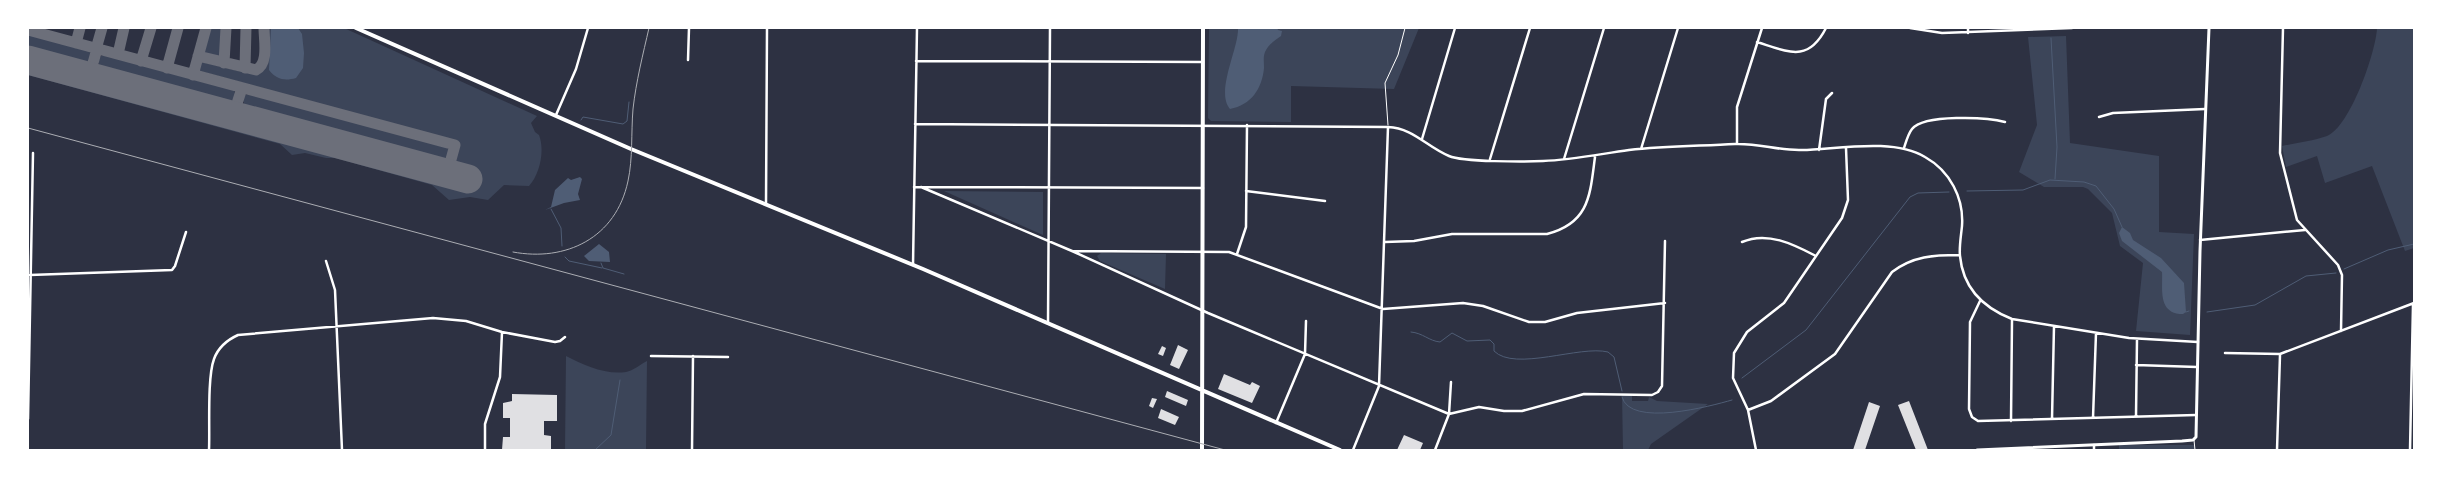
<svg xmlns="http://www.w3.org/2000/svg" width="2442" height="478" font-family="'Zilla Slab',serif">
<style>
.green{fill:#3c4559}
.water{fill:#4f5d75}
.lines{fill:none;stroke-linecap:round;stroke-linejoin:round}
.stream{stroke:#4f5d75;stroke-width:1}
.taxiway{stroke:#6c6f7a;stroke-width:11}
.runway{stroke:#6c6f7a;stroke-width:29}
.building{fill:#e0e0e3}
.path{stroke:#fff;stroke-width:1}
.service{stroke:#fff;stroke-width:1}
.minor{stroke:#fff;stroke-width:2.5}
.tertiary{stroke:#fff;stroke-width:3}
.secondary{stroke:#fff;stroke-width:4}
.rail{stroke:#abadb3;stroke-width:1}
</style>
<rect width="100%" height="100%" fill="#2d3142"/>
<path class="green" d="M210,28H223L221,58L204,54Z
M268,28H344L537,116L531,123L535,132L539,135C545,150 540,174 529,186L504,185L488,200L470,197L449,200L432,185L335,158H326L305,153L292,155L280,144L28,75V70L467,189L472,170L453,165L459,143L200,71L199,66L202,62L246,73L262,71L269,47Z
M1209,28H1419L1394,89L1291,86V122L1211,121L1208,118Z
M2377,28H2414V248L2405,251L2372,166L2325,183L2317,156L2286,167L2282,146C2296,143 2313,141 2327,136C2350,127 2376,52 2377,28Z
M28,34L89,51L92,56L90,60L81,65L28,50Z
M2066,36L2070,143L2159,156V232L2194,234L2190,335L2136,331L2143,263L2120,246L2112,213L2088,189L2083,187H2044L2019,172L2037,125L2028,37Z
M105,55L234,90L236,98L226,104L106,71L100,67L98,62L101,56Z
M250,94L446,147L449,150V155L441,162L435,160L250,110L245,107L243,99L245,95Z
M944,191L1043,192V235Z
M1101,253L1166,254L1165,289L1100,261L1097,256Z
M566,356C584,365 605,375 626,372C633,371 641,364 647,361L646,450H565Z
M1622,395H1632V401H1648L1649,397L1657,401L1708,404L1651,444L1648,450H1623Z
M2119,445H2195V450H2119Z"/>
<path class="water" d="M271,28H298L302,34L304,53L303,68L296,78C285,81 277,80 269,70Z
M1238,28H1277L1278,30L1282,31L1281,36C1275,40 1268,45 1265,52C1263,57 1264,62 1264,68C1262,89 1251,105 1230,109C1215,92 1239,48 1238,28Z
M580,177L582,179L578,194L580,200L564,203L545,210L551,207L555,190L568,178L571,180Z
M2122,227L2130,233L2133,240L2161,258L2184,283L2186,312L2183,314C2157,314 2163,288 2162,272L2122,241L2119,233Z
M599,244L609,252L610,262L589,261L584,256Z"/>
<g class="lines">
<path class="stream" d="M2051,38L2057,147L2055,179
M581,120L583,117L623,124L627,121L629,102
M1967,191L2023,190L2050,180L2084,182L2096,186L2114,209L2122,227
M551,209L561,228L562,246
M565,257L569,261L602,268
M601,263L603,268L624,274
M2344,269L2388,250L2414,244
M2186,312L2189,311
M2207,312L2255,305L2306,276L2336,273
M1411,332C1423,333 1429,341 1440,342L1452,333L1467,341L1490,340L1494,344V351C1515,372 1580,345 1608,352L1614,357L1622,391
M1742,378L1806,330L1910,197L1918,193L1949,192
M1622,397C1630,428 1711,406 1732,400
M595,450L611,435L620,380"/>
<path class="taxiway" d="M28,30L455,145L447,174
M76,43L80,28
M96,49L102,28
M118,54L124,28
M198,56L256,70C269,64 264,40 264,28
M141,61L151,28
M224,63L226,28
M167,68L178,28
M245,68L246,28
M193,75L206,28
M89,77L97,49
M233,116L242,88"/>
<path class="runway" d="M28,60L468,179"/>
</g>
<path class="building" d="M1178,345L1188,350L1179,369L1170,365Z
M1162,346L1166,348L1163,356L1158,354Z
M1224,374L1250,385L1252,382L1260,386L1252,403L1218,389Z
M1167,391L1188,400L1186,406L1165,397Z
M512,394L557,395V421H544V435L551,436V450H502L503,437H510V418H503V403L512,401Z
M1152,398L1157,399L1153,408L1149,406Z
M1909,401L1928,450H1916L1898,405Z
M1869,402L1880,406L1865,450H1853Z
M1161,409L1179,417L1175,425L1158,418Z
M1404,435L1423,443L1420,450H1397Z"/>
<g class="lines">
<path class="path" d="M1388,125L1385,83L1398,55L1405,28"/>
<path class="service" d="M2194,440L2195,450"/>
<path class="minor" d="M1910,28L1942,33L2072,28
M1968,28V33
M2283,28L2280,153L2297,220L2338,265L2342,275L2341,331
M1757,42C1789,52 1808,63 1826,28
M688,60L689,28
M916,61L1203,62
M556,115L576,69L588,28
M2099,117L2113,113L2205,109
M915,124L1388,127C1413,128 1427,147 1449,156C1463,162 1525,162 1543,161C1572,160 1600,154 1629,150C1664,146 1700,146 1735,144C1759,143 1779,151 1802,150C1839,149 1893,138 1925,157C1950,171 1964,198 1962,226C1961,236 1959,247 1960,256C1963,288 1984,308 2012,319L2129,338L2198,342
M1422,139L1455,28
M1737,144V107L1762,28
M1904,148C1906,142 1908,134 1912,129C1924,114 1987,117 2005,122
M1641,149L1678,28
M1819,150L1826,99L1832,93
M1490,159L1530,28
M1564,159L1604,28
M914,187L1203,188
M921,187L1072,251L1208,313L1449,414
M1246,191L1325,201
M766,203L767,28
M2200,240L2305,230
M1385,242L1414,241L1452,234H1547C1590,223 1590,194 1595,157
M1742,242C1767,231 1793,244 1816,256
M1072,251L1229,252L1383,309L1463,303L1483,306L1529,322H1545L1577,313L1665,303
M1237,254L1246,227L1247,125
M326,261L335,290L342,450
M913,265L917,28
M30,275L172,270L175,266L186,232
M1980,301L1970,322L1969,409L1972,417L1978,421L2196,415
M1048,323L1050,28
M2225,353L2280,354L2414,303
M651,356L728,357
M2136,365L2197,367
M1748,410L1771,401L1835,354L1892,272C1913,256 1934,255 1959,255
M1449,414L1479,407L1504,411H1522L1584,394L1652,395L1658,392L1662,386L1665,241
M2136,416L2137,339
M2093,418L2096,333
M28,419L33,153
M2052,419L2054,326
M2011,421L2012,320
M1276,423L1305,354L1306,321
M209,450C210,429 207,378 214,359C218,348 227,340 238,335L433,318L466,321L502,332L555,342L560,341L565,337
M485,450V424L500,377L502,332
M692,450L693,356
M1353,450L1379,386L1388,127
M1435,450L1449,414L1451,382
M1756,450L1748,410L1733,378L1734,353L1747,332L1784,303L1842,218L1848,200L1846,148
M2094,450V445
M2277,450L2280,355
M2410,450L2413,305"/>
<path class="tertiary" d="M1977,450L2182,441L2193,440L2196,437L2200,251L2209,28"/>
<path class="secondary" d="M356,28L631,149L923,269L1340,450
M1202,450L1203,28"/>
<path class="rail" d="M28,128L1225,450
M513,252C566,262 616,238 628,181C633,158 631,133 633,109C636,82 643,54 649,28"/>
</g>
<rect width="2442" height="478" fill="none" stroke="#ffffff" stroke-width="58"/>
</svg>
